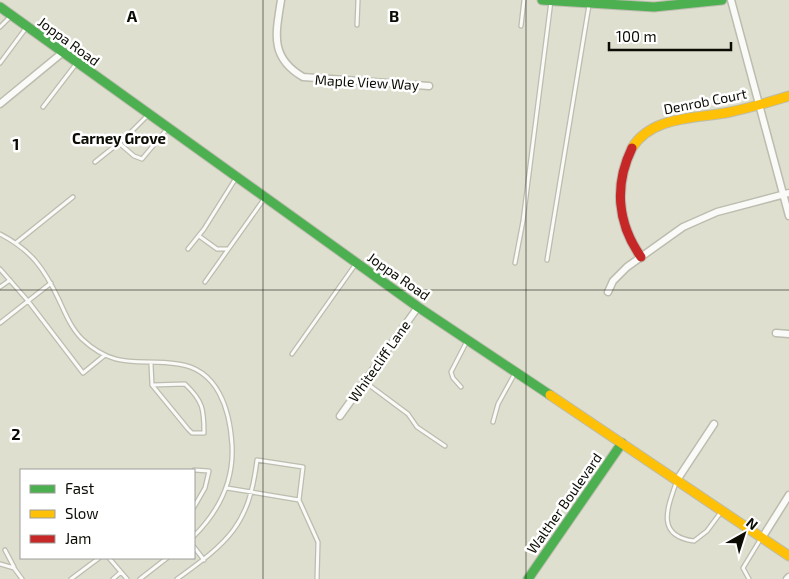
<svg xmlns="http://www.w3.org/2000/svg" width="789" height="579" font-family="'Exo 2',sans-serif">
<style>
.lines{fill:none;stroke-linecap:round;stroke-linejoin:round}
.lane-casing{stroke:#bcbcaf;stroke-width:5.5}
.street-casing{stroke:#bcbcaf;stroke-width:9}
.fast-casing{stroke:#bcbcaf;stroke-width:11}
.slow-casing{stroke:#bcbcaf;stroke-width:11}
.jam-casing{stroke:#bcbcaf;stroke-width:11}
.lane{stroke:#fafaf8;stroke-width:3}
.street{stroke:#fafaf8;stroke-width:6}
.fast{stroke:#4caf50;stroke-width:9}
.slow{stroke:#ffc107;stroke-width:9}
.jam{stroke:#c62828;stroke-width:9}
.grid{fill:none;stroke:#0c0c04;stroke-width:1;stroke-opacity:0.55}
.labels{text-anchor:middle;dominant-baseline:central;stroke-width:5;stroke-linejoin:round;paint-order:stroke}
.street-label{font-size:14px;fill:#0c0c04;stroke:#fff}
.neighbourhood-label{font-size:15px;font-weight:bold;fill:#0c0c04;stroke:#fff}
.grid-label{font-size:16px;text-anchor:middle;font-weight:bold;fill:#0c0c04;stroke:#fff;stroke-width:5;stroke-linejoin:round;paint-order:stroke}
</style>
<rect width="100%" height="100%" fill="#dfdfcf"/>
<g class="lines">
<g class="lane-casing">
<path id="lane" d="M357,25L358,0
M521,26L524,0
M0,27L11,16
M0,63L26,28
M43,107L76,64
M119,143L134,156L142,159L167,129
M95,162L125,138L148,115
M0,234C31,250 44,268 59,300C65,313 71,328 82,339C116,371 140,358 178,364C218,369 230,410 232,445C234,480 219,511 194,536
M199,236L217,249H228
M17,242L73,197
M188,249L204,229L236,178
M547,260L589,5
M515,263L523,221L551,1
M0,269L28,301L83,373L105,355
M205,282L264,199
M0,287L10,280
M0,323L51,283
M292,354L355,265
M151,364L152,385
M365,382L408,414L417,427L445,446
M185,384C203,401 204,409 204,433H192L188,429L152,385Z
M461,387L453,378L451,372L466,343
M493,422L498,404L514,375
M194,470L209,471L205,488L194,507
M676,483C667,509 656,536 694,541L707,531L721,512
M227,488L299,500L318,542L317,579
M194,547L204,560
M5,550L14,567
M109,558L127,579
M0,564L14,568L22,579
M71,579L99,558
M113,579L121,572
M140,579L167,558
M177,579C228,542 249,526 257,460L303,467L299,500
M749,579L743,568L760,540"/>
</g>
<g class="street-casing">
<path id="street" d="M281,0C276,33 269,57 303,77L429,86
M731,0L789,216
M0,104L62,53
M608,292L613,281L627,267L683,227L717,212L789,193
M776,333L789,334
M340,416L418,307
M677,480L714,424
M762,538L789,495
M787,579L789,577"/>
</g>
<g class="fast-casing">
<path id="fast" d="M542,0L654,7L722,0
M0,7L418,307L550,395
M528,579L622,443"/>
</g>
<g class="slow-casing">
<path id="slow" d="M632,148C652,115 697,119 730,112C750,108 769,102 789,96
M550,395L789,556"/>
</g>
<g class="jam-casing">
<path id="jam" d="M632,148C614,185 617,223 641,257"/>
</g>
<use href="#lane" class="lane"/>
<use href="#street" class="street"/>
<use href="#fast" class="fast"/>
<use href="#slow" class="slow"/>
<use href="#jam" class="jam"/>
</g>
<path class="grid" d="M263,0V579M526,0V579M0,290H789"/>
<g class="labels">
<g class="street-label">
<text transform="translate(69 41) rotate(36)">Joppa Road</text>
<text transform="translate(367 82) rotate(3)">Maple View Way</text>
<text transform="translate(705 101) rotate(-11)">Denrob Court</text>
<text transform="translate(399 276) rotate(35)">Joppa Road</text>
<text transform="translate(379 361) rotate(-55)">Whitecliff Lane</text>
<text transform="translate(564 503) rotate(-55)">Walther Boulevard</text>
</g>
<g class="neighbourhood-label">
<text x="119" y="138">Carney Grove</text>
</g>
</g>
<g class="grid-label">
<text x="132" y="22">A</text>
<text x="394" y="22">B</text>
<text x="16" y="150">1</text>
<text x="16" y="440">2</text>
</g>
<rect x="20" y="469" width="175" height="90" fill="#ffffff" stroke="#9e9e9b"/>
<rect x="30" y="485" width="25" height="8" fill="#4caf50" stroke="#9e9e9b"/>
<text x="65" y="494" font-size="15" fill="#0c0c04">Fast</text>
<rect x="30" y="510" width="25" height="8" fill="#ffc107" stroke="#9e9e9b"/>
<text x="65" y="519" font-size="15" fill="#0c0c04">Slow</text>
<rect x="30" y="535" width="25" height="8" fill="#c62828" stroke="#9e9e9b"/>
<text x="65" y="544" font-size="15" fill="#0c0c04">Jam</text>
<g transform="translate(744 534) rotate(39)" stroke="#ffffff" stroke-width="4" paint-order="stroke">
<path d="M0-4L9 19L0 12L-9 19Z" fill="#0c0c04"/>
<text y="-8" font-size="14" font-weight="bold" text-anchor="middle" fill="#0c0c04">N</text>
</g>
<path d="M609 42v8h122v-8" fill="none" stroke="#0c0c04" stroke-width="2.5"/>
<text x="616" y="42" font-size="15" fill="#0c0c04" stroke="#ffffff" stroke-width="4" paint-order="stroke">100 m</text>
</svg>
